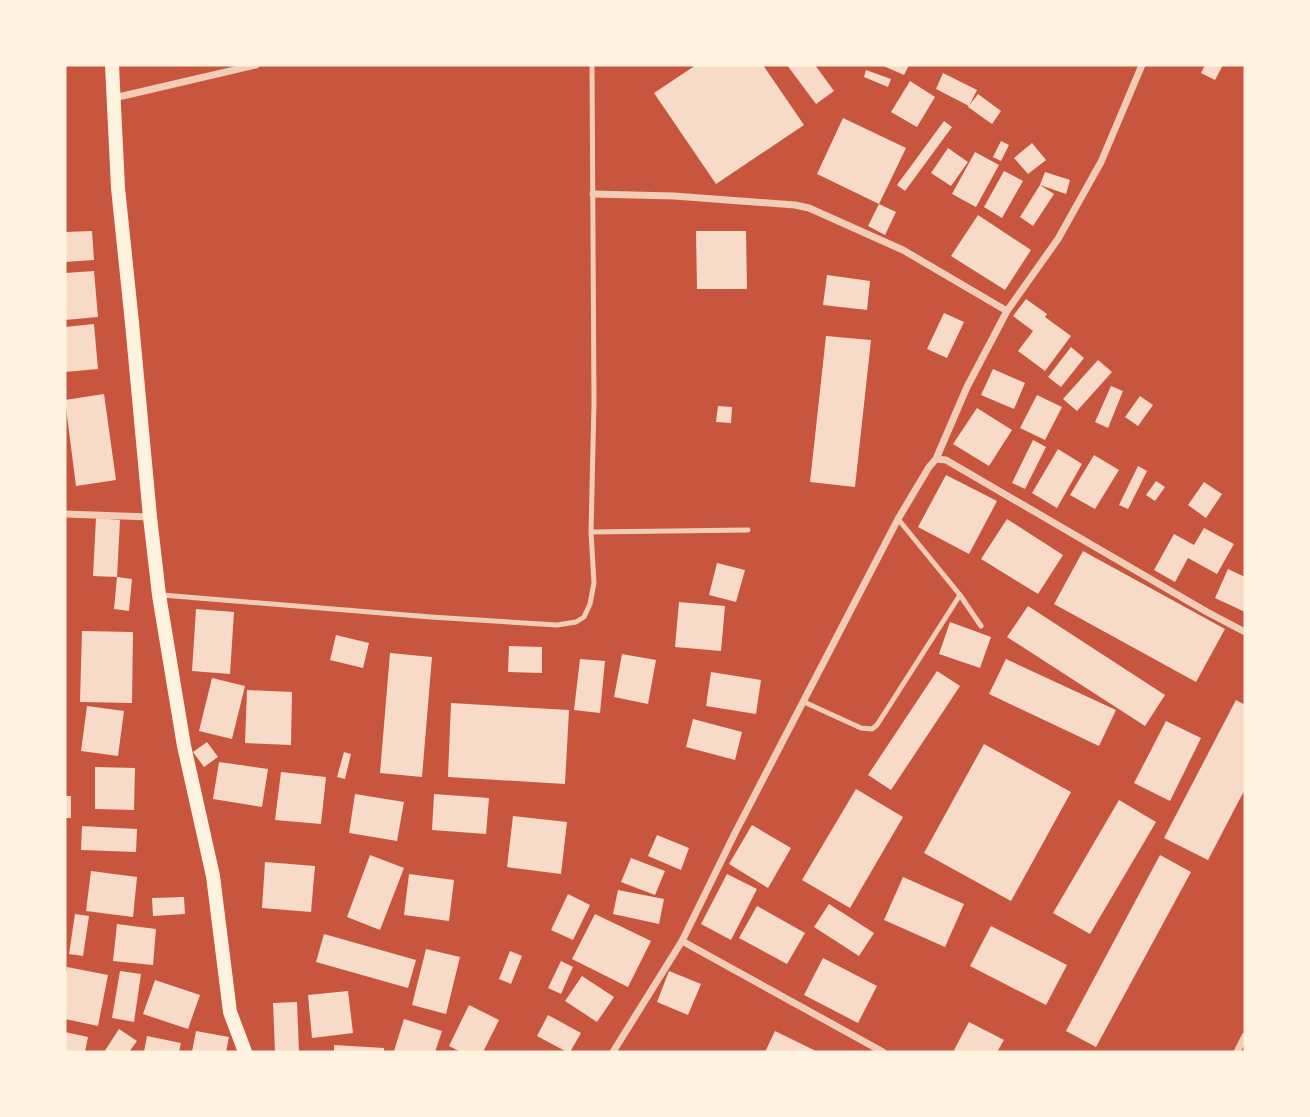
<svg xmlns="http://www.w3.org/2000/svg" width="1310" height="1117" font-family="'Source Sans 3',sans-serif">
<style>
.building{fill:#f7dbc8}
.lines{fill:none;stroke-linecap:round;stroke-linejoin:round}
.service{stroke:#f1ccb7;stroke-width:5}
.minor{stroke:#f1ccb7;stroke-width:7}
.secondary{stroke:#fff3e0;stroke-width:14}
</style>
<rect width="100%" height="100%" fill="#c8553d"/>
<path class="building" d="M696,65H763L804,125L716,184L654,93Z
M787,65H815L834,91L816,104Z
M881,65H909L904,75Z
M1205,65H1223L1215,80L1201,73Z
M866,70L891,79L888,87L864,77Z
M943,73L977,90L969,106L936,89Z
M910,81L935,97L917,127L891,112Z
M978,94L1001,111L992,124L968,107Z
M843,118L906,148L879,204L817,174Z
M944,121L952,127L905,191L897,185Z
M1001,141L1009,145L1001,161L993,157Z
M1032,143L1046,160L1028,174L1014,158Z
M948,148L968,162L951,186L931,173Z
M975,152L999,165L976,207L952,194Z
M1004,171L1023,181L1002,218L984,207Z
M1045,172L1070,180L1066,194L1040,185L1054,194L1033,226L1020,217L1040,185Z
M879,204L896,212L885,235L868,226Z
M978,215L1031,250L1005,290L951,256Z
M92,231L94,260L65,262V232Z
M696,231H746L747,289H697Z
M94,271L98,317L65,320V273Z
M827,275L870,281L867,310L823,305Z
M1026,299L1047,314L1045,317L1071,336L1045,371L1018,351L1033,331L1013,316Z
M944,313L964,322L947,358L927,349Z
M94,324L98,369L65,372V327Z
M826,336L871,340L855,487L810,482Z
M1071,347L1084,358L1061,387L1048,377Z
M1098,360L1112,372L1077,411L1063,399Z
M993,369L1025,383L1014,409L981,395Z
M1111,386L1123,391L1108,428L1095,422Z
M104,394L116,480L76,486L65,400Z
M1037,395L1062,407L1045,440L1020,428Z
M1140,396L1153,405L1138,426L1125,417Z
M718,406L732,407L731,423L716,422Z
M977,408L1012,430L989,466L953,444Z
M1033,440L1046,447L1025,489L1012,483Z
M1058,449L1082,464L1057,508L1032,493Z
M1094,455L1119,470L1095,509L1070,495Z
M1138,466L1147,471L1128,509L1119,505Z
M946,475L997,501L969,554L918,527Z
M1156,481L1165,487L1155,501L1146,495Z
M1204,482L1222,494L1206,518L1188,505Z
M96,518L120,520L117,577L93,576Z
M1007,519L1063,555L1038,594L981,559Z
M1204,528L1234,544L1217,574L1188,558L1175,582L1154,570L1174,534L1194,545Z
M1083,551L1225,629L1196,682L1054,604Z
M717,563L745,570L736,602L709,595Z
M1228,569L1245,577V612L1215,598Z
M117,577L132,579L129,611L114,609Z
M679,602L725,606L721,651L675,647Z
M1028,606L1165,695L1145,726L1007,637Z
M196,609L234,612L230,674L192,671Z
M950,622L991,637L980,668L939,654Z
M82,631L133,632L132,703L80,702Z
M336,635L369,643L363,668L330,660Z
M509,646L542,647V673L508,672Z
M390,653L432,657L422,777L380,773Z
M622,654L656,660L648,704L614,697Z
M580,659L605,661L600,713L574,710Z
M1006,659L1116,710L1099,746L989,694Z
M937,671L960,686L891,790L868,775Z
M711,672L761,680L756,714L706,706Z
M212,678L245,686L232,739L199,731Z
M247,690L292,692L291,745L245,743Z
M1236,700L1245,705V789L1208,860L1164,838Z
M451,703L569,710L565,784L448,777Z
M87,706L124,711L118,756L81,751Z
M693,719L742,732L735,760L686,747Z
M1166,721L1201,738L1170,801L1134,783Z
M207,742L218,757L204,767L193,752Z
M984,744L1071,792L1011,901L924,853Z
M344,752L351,754L345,779L337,777Z
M219,762L268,769L262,807L213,799Z
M95,767L135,768L134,810L95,809Z
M281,772L326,777L321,824L275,820Z
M856,789L903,817L850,908L802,880Z
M355,794L404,802L397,841L349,833Z
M434,794L489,798L486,834L432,830Z
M65,796H71V818H65Z
M1119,800L1156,822L1090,934L1053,913Z
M513,816L567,822L561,874L507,867Z
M752,825L791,848L768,888L729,864Z
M82,826L137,829L136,852L81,850Z
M657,835L689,848L681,870L648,856Z
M370,855L404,868L380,930L347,917Z
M1160,855L1191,872L1096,1047L1066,1031Z
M631,858L665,871L655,895L621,882Z
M265,862L315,866L311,912L262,908Z
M91,871L137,877L133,917L86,911Z
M409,874L454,880L449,921L404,915Z
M727,874L757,889L731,940L701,924Z
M903,877L964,904L945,947L884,920Z
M618,890L664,899L659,924L613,914Z
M568,894L590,905L573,940L551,930Z
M184,897L185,914L153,916L152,898Z
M829,904L874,933L859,956L814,927Z
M757,906L805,933L787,964L739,938Z
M75,914L89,916L83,956L69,954Z
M595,914L651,941L628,987L572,959Z
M117,924L156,929L153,965L113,961Z
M991,926L1067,965L1046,1005L970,966Z
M324,934L416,960L408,988L316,962Z
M426,949L460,957L446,1014L412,1005Z
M510,951L522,956L511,984L499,979Z
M823,958L877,986L858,1023L804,995Z
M561,961L573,967L561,994L548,988Z
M67,967L108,975L98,1026L65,1019V977Z
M120,971L141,974L134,1022L112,1018Z
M669,971L701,984L688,1015L657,1002Z
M582,976L614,997L597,1022L565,1001Z
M155,980L200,995L188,1029L143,1014Z
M348,991L353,1033L312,1038L308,995Z
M297,1002L299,1052H275L273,1003Z
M469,1005L499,1020L483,1052H461L449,1046Z
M548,1015L581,1033L570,1052H567L537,1036Z
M404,1019L442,1031L435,1052H399L394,1051Z
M969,1022L1004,1040L997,1052H959L954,1050Z
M119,1029L137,1041L129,1052H104Z
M196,1031L229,1037L226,1052H192Z
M775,1031L818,1052H765Z
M65,1032L88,1037L85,1052H65Z
M147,1036L181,1043L179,1052H144Z
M334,1045L384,1048V1052H334Z"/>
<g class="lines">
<path class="service" d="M898,519L960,595L981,626
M591,532L748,530
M162,595L431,617L557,625L576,622L584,617L590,604L594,583L591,532L594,403L592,65
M804,702L861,728L872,729L877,725L960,595"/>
<path class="minor" d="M114,98L256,65
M593,194L674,196L795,205L809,208L903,250L1007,311
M936,459L967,387L1007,311L1058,239L1101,162L1142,65
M65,514L150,517
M682,941L883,1052
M613,1052L682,941L735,833L898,519L929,467L936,459L946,460L1207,612L1245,632
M1237,1052L1245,1036"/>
<path class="secondary" d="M112,65L118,188L132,323L150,517L159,595L184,746L213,876L230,1012L245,1052"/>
</g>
<rect width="1310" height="1117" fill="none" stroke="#fff3e0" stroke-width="133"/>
</svg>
